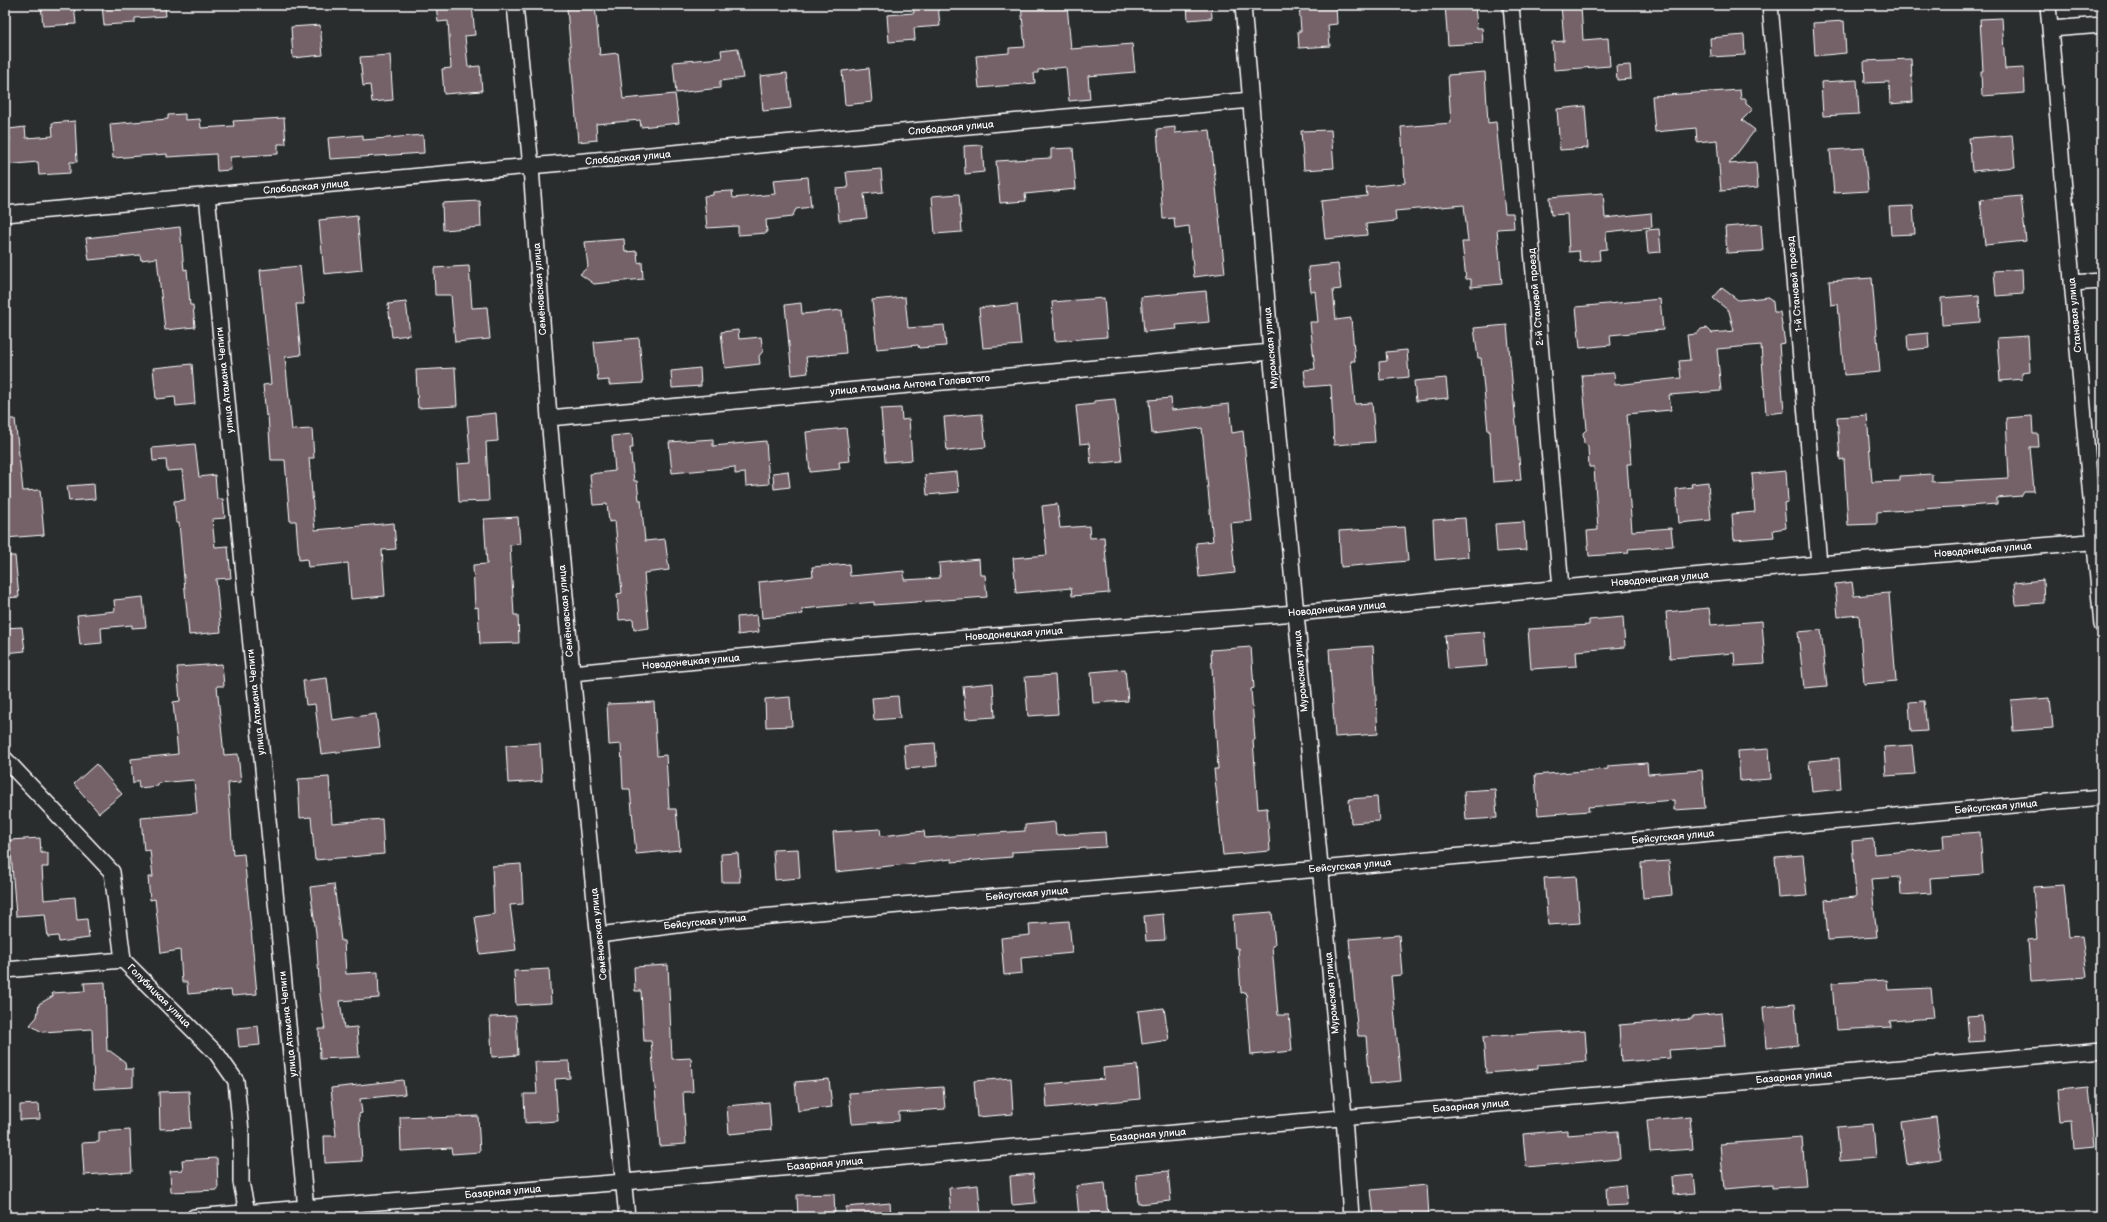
<svg xmlns="http://www.w3.org/2000/svg" width="2107" height="1222" font-family="'Balsamiq Sans',sans-serif">
<style>
.building{fill:#746269;stroke:#fff}
.lines{fill:none;stroke-linecap:round;stroke-linejoin:round}
.minor-casing{stroke:#fff;stroke-width:18}
.minor{stroke:#2a2d2e;stroke-width:15}
.labels{text-anchor:middle;dominant-baseline:central;stroke-width:3;stroke-linejoin:round;paint-order:stroke}
.street-label{font-size:10px;fill:#fff;stroke:#2a2d2e}
</style>
<rect width="100%" height="100%" fill="#2a2d2e"/>
<filter id="ink" filterUnits="userSpaceOnUse"><feTurbulence type="fractalNoise" baseFrequency=".025" numOctaves="2"/><feDisplacementMap in="SourceGraphic" scale="8" xChannelSelector="R" yChannelSelector="G"/><feConvolveMatrix kernelMatrix="1 2 1 2 8 2 1 2 1" color-interpolation-filters="sRGB"/></filter>
<g filter="url(#ink)">
<path class="building" d="M41,5H74L76,24L43,26Z
M102,5H165L166,16L135,18V23L104,25Z
M436,5H472L475,35L465,36L468,67L480,66L482,91L444,94L442,69L451,68L448,21L438,22Z
M595,5L600,55L618,53L623,99L675,94L679,123L641,127L640,120L596,124L597,140L578,142L567,8Z
M938,5L940,26L914,28L915,40L889,42L887,15L914,13L913,6Z
M1021,5H1067L1071,49L1132,44L1135,72L1088,76L1090,99L1069,101L1066,67L1038,70V73H1034L1035,83L979,88L976,56L1009,53V48L1025,47Z
M1187,5H1211L1212,18L1188,20Z
M1299,5H1336L1337,24L1328,25L1330,46L1299,48L1298,31H1301Z
M1445,5H1475L1477,28H1482L1483,43L1448,45Z
M1561,5H1581L1583,40L1608,38L1610,66L1554,70L1552,42L1564,41Z
M2002,18L2005,69L2024,68L2025,93L1982,96L1981,71H1983L1980,19Z
M1844,21L1846,53L1815,56L1813,23Z
M320,25L323,55L293,58L291,27Z
M1744,35L1745,55L1711,57L1710,38Z
M738,48L743,78L720,81V88L676,93L673,62L722,58L721,50Z
M390,55L393,100L372,102L370,85L363,86L360,57Z
M1911,59L1913,102L1890,104L1889,82L1865,83L1864,61Z
M1630,65L1631,79L1617,80L1616,66Z
M869,68L872,102L845,105L842,71Z
M1485,72L1488,123L1496,122L1505,213H1513L1514,228L1497,229L1502,284L1471,287V279H1466L1462,242H1468L1464,205L1395,211L1396,221L1366,224L1367,235L1325,239L1321,201L1367,196L1366,187L1405,183L1401,127L1451,123L1448,75Z
M787,73L791,108L763,111L760,76Z
M1857,80L1859,114L1823,116L1821,82Z
M1740,90L1741,99H1746V104L1753,109L1742,120L1755,130L1729,164L1756,162L1758,188L1721,191L1717,140L1697,142L1696,128L1655,132L1652,96Z
M1585,106L1588,148L1560,150L1557,109Z
M185,114V120L200,119L201,128L234,126L233,121L284,118L286,144H278V154L230,157L231,170L217,171L216,154L167,157V154L113,158L110,124L168,119V115Z
M75,121L77,162H70V173L39,175L38,162L5,165V141H10L9,129L25,127L26,138L53,136L52,123Z
M1175,127V133L1210,130L1225,273L1194,277L1189,226L1175,228L1174,218L1163,219L1157,129Z
M1331,130L1334,168L1304,170L1301,131Z
M363,135V140L423,135L424,153L330,159L328,138Z
M2012,135L2015,167L1972,171L1969,138Z
M982,145L984,172L965,174L964,146Z
M1073,148L1076,189L1025,194L1026,201L1000,203L996,161L1051,158V149Z
M1864,148L1868,191L1834,193L1830,150Z
M881,169L883,192L864,194L867,218L839,221L836,189L848,188L846,172Z
M808,177L811,207L796,209L792,217L766,220L767,233L738,235V226L707,228L704,196L713,195V192L732,191L733,198L775,194L773,180Z
M1603,193L1605,218L1651,213L1652,227L1606,232L1607,249L1599,250L1600,260L1580,262L1579,251L1569,252L1567,214L1551,215L1549,197Z
M959,194L962,232L935,234L932,196Z
M2021,196L2026,241L1985,245L1980,200Z
M480,201L481,227L443,230L442,203Z
M1913,206L1915,234L1891,235L1889,207Z
M357,216L362,270L324,274L319,220Z
M1761,224L1763,251L1727,253L1725,227Z
M180,227L184,270L187,269L190,305H193L195,327L165,330L157,258L141,260L140,255L89,260L86,238Z
M1659,229L1661,252L1648,253L1646,230Z
M624,239L625,252L637,251L638,263L642,262L643,279L594,284L580,274L588,267L585,242Z
M1338,264L1341,289L1333,290L1336,320L1351,318L1355,361H1351L1355,404L1372,403L1375,442L1334,445L1331,385L1306,387L1304,370L1315,369L1310,322H1318L1315,291L1311,292L1308,267Z
M300,266L304,304H296L301,355L285,357L292,430L312,429L314,458H309L315,530L394,523L396,549L382,550L385,596L351,599L348,563L308,567L307,559L299,560L296,521H290L285,460H271L268,415L266,416L263,385L271,384L260,270Z
M469,266L472,308L487,307L490,339L455,342L451,295H435L434,268Z
M2022,269L2023,294L1996,296L1994,271Z
M1872,278L1880,372L1844,375L1838,304L1831,305L1829,281Z
M1722,288L1738,300L1769,297L1773,302L1774,312H1780L1785,343L1779,344L1784,412L1766,414L1761,345L1717,349L1721,391L1669,395L1671,410L1627,414L1631,464H1627L1632,531L1671,528L1673,546L1628,549L1629,553L1589,556L1587,531L1598,530L1594,467H1589L1588,447L1584,443L1583,433L1587,429L1582,375L1614,373L1615,385L1681,378L1679,361L1690,360L1687,335L1697,334L1701,329L1707,328L1712,333L1734,331L1729,311L1713,298Z
M1206,291L1209,322L1176,325L1177,329L1144,332L1141,297Z
M1979,295L1980,322L1942,325L1941,298Z
M905,297L908,328L944,325L946,346L919,348L918,345L877,349L872,300Z
M1104,298L1107,337L1055,341L1052,302Z
M1660,299L1663,330L1610,335L1611,345L1580,348L1576,307Z
M406,302L410,335L392,337L388,304Z
M801,303L802,314L842,310L846,353L806,357L808,373L792,375L785,305Z
M1017,304L1021,345L983,348L979,308Z
M1507,325L1521,480L1493,482L1490,431H1488L1481,358H1478L1474,328Z
M738,330L739,339L761,337L763,351L759,356L760,364L725,368L721,332Z
M1928,333L1929,348L1908,350L1907,335Z
M2028,336L2030,372L2022,373V379L2000,381L1997,338Z
M639,338L643,383L609,385V380L598,381L594,342Z
M1407,350L1409,377L1380,380L1379,362L1387,361L1386,352Z
M192,364L195,404L176,406L175,397L156,399L153,368Z
M455,368L457,406L418,408L416,370Z
M700,368L701,386L672,388L671,371Z
M1446,378L1448,398L1416,401L1414,381Z
M1171,398L1172,410L1229,404L1232,433L1243,431L1252,521L1230,523L1235,573L1199,577L1196,543L1213,541L1202,428L1152,434L1149,400Z
M1115,399L1122,461L1091,464L1089,443L1080,444L1076,406L1094,404V401Z
M901,408L902,420L909,419L912,460L885,462L881,409Z
M496,413L498,441L486,442L489,501L459,502L457,464L471,463L467,416Z
M982,414L986,447L947,451L944,417Z
M1867,415L1872,482L1900,481V476L1932,474V482L2009,478L2006,418L2032,416L2033,434H2038L2039,447H2030L2034,491H2024L2021,496L1997,498V504L1877,512V524L1848,525L1844,459L1840,460L1837,417Z
M5,419H15L23,491L40,490L44,535L5,538Z
M846,428L850,461L839,462L840,469L810,472L806,432Z
M632,434L633,448H630L634,481H637L639,500H641L645,541L665,539L669,570L644,573L649,628L634,630L633,619L619,620L617,594L622,593L615,521L609,522L607,504L593,505L590,474L615,471L612,436Z
M713,439V446L766,441L769,484L746,486L745,473L735,474V467L672,473L669,442Z
M195,444L199,477L215,475L217,499H223L225,518L212,519L215,547L228,546L231,578L216,579L221,632L189,635L179,523H176L174,501L185,500L182,470L167,471L166,460L153,461L152,448Z
M788,471L790,487L774,489L773,473Z
M1786,471L1788,502L1784,503L1786,528L1773,530L1774,537L1734,540L1732,514L1755,512L1752,474Z
M957,472L959,492L927,495L925,475Z
M1708,482L1711,520L1679,523L1676,489L1692,487L1691,484Z
M94,484L95,499L69,501L67,486Z
M1057,504L1060,528L1089,526L1090,538L1104,537L1109,593L1072,596L1071,588L1016,593L1013,558L1047,555L1042,506Z
M518,517L520,544L510,545L514,615H518L519,643L480,644L478,607L475,608L473,565L487,564L484,519Z
M1465,518L1468,557L1435,560L1433,520Z
M1524,522L1526,550L1497,552L1495,524Z
M1405,527L1408,561L1341,567L1339,531Z
M5,556H15L19,597L5,598Z
M979,559L980,575H985L987,597L874,605V602L802,609L803,614L762,618L759,582L813,576L812,567L849,564L850,576L904,571V580L940,578L939,563Z
M2043,580L2044,603L2016,605L2014,583Z
M1852,582L1854,596L1889,593L1896,681L1864,684L1859,615L1838,617L1835,584Z
M143,597L146,627L132,628V625L101,628L102,643L80,645L77,615L115,611L114,600Z
M1709,608L1711,625L1762,621L1765,664L1735,666L1734,653L1670,658L1666,612Z
M757,615L759,632L738,635L737,617Z
M1623,617L1625,647L1576,651L1577,666L1531,669L1528,629L1589,625V620Z
M22,627L25,651L5,653V628Z
M1821,630L1827,686L1804,688L1798,632Z
M1484,632L1487,666L1448,669L1445,635Z
M1373,646L1378,734L1335,737L1329,649Z
M1251,647L1254,688L1251,689L1255,740H1253L1258,809L1267,808L1270,851L1223,855L1214,769H1218L1211,650Z
M222,664L224,686H217L224,755L238,754L241,782L228,783L233,855L244,854L257,994L232,996L231,990L188,994L187,982H182L180,950L161,953L155,899L150,900L148,877H153L150,850L144,851L141,818L197,813L194,780L158,783V786L139,788L138,780L133,784L131,759L178,754L173,702L180,701L177,667Z
M1125,669L1128,701L1093,703L1091,672Z
M1055,675L1058,714L1028,716L1025,677Z
M327,678L332,720L376,714L380,747L321,754L315,704L306,705L303,681Z
M993,683L995,717L966,719L963,686Z
M898,696L900,718L874,720L872,698Z
M790,697L792,726L766,727L765,699Z
M2050,698L2053,728L2013,731L2011,701Z
M1924,701L1927,731L1911,732L1909,702Z
M654,702L657,756L666,755L669,809H676L680,850L636,854L630,789H623L621,744L609,745L607,704Z
M540,743L542,781L508,783L506,745Z
M935,743L937,766L906,769L904,745Z
M1912,745L1915,774L1886,776L1884,747Z
M1769,749L1771,779L1740,781L1738,751Z
M1839,758L1841,789L1812,792L1809,761Z
M1647,763L1648,774L1702,770L1705,808L1674,810V800L1588,807L1589,811L1538,815L1535,775L1608,769V766Z
M96,764L122,794L99,813L74,784Z
M329,777L332,823L382,819L384,854L315,860L311,817L300,818L298,779Z
M1495,789L1497,818L1466,820L1464,791Z
M1377,797L1379,821L1351,823L1349,799Z
M1055,822L1056,835L1105,832L1106,847L1012,852V857L952,862V859L836,872L833,832L880,829L881,836L924,831L925,838L1025,831V825Z
M1980,832L1983,874L1930,878L1931,893L1901,895L1900,877L1871,879L1877,937L1828,940L1825,900L1856,897L1852,841L1873,839L1874,854L1944,848L1943,835Z
M40,838L41,853H48V867H42L44,900L75,897L77,920L87,919L89,938L59,942L58,936L48,937L45,914L16,916L10,840Z
M798,849L800,878L775,880L773,850Z
M738,853L740,882H722L721,854Z
M1803,855L1807,896L1778,898L1775,857Z
M1669,861L1672,895L1643,898L1641,863Z
M521,864L523,904L510,905L516,950L480,954L475,917L494,914L492,866Z
M1576,876L1580,923L1548,925L1544,878Z
M334,884L341,941H344L346,974L378,972L379,998L340,1001L344,1028L357,1027L359,1057L320,1059L319,1029H325L320,995L316,933L310,887Z
M2064,885L2069,937L2082,936L2087,977L2031,981L2028,940L2037,939L2033,887Z
M1272,912L1275,945L1272,946L1278,1015H1289L1292,1051L1251,1055L1246,992L1241,993L1238,948H1235L1233,915Z
M1163,914L1165,940L1146,941L1144,916Z
M1069,921L1072,953L1021,958L1022,973L1004,975L1001,938L1030,935L1029,924Z
M1399,935L1402,975L1391,976L1401,1081L1370,1084L1366,1036H1358L1349,939Z
M668,965L672,1059L691,1058L693,1092H683L686,1144L660,1146L651,1041H644L641,991H635L634,967Z
M549,969L551,1003L516,1005L514,971Z
M1887,980L1888,990L1931,988L1934,1018L1890,1021L1891,1027L1836,1030L1832,983Z
M105,982L107,1051H110L125,1062L126,1069H133V1087L94,1089L92,1029L42,1032L30,1025L37,1017L39,1004L53,996L52,993L85,991L84,983Z
M1795,1004L1798,1045L1766,1048L1763,1007Z
M1164,1008L1169,1040L1142,1044L1138,1011Z
M1722,1013L1725,1046L1669,1050L1670,1058L1621,1062L1619,1025L1692,1019V1016Z
M1982,1015L1984,1041L1969,1042L1967,1016Z
M516,1016L518,1055L492,1057L490,1017Z
M258,1026L260,1045L239,1047L237,1028Z
M1585,1030L1587,1061L1538,1065V1069L1486,1073L1483,1037Z
M569,1061L570,1078L555,1079L558,1121L525,1123L524,1094H537L535,1062Z
M1137,1065L1140,1099L1047,1108L1045,1084L1104,1079L1103,1068Z
M1011,1078L1013,1114L977,1117L974,1081Z
M829,1079L832,1107L798,1111L795,1082Z
M403,1080L405,1094L360,1099L362,1113L359,1114L362,1161L325,1163L324,1136H336L331,1088Z
M943,1087L945,1109L899,1112V1121L852,1124L849,1093Z
M2089,1087L2095,1146L2074,1148L2072,1120L2061,1121L2058,1090Z
M189,1091L191,1128L160,1129L159,1092Z
M769,1102L771,1130L729,1134L727,1106Z
M39,1104L40,1119L20,1120V1105Z
M431,1116V1118L478,1116L480,1152L452,1154L451,1148L401,1151L400,1117Z
M1690,1117L1693,1149L1650,1152L1647,1121Z
M1936,1117L1941,1159L1907,1164L1901,1122Z
M1873,1124L1876,1158L1840,1161L1837,1127Z
M130,1130L132,1172L84,1175L82,1143L99,1142V1132Z
M1567,1130V1135L1618,1131L1620,1159L1526,1167L1523,1134Z
M1802,1138L1806,1186L1772,1188V1185L1724,1189L1720,1144Z
M217,1158L218,1190L171,1192L170,1171L183,1170L182,1160Z
M1168,1171L1171,1201L1138,1204L1136,1174Z
M1033,1174L1036,1203L1012,1205L1010,1176Z
M1694,1175L1696,1193L1673,1195L1672,1177Z
M1105,1183L1108,1216L1079,1217L1076,1186Z
M978,1185L981,1217H951L949,1188Z
M1427,1185L1429,1217H1374L1371,1190Z
M1625,1185L1627,1205L1607,1206L1606,1187Z
M834,1194L835,1217H798L797,1195Z
M890,1203L891,1217H846V1207Z"/>
<g class="lines">
<g class="minor-casing">
<path id="minor" d="M515,5L531,167L549,418L572,673L627,1217
M1243,5L1271,352L1344,1117L1351,1217
M1511,5L1561,588
M1770,5L1819,564
M2048,5L2102,625
M2051,29L2102,25
M207,195L306,1209
M5,214L1251,100
M2072,283L2102,281
M549,418L1271,352
M572,673L825,649L1296,613L1819,564L2102,541
M5,759L112,872L123,960L217,1054L236,1081L241,1132V1182L247,1212
M599,935L701,922L1320,869L2102,797
M5,970L123,960
M194,1217L624,1182L2102,1050"/>
</g>
<use href="#minor" class="minor"/>
</g>
</g>
<g class="labels">
<g class="street-label">
<text transform="translate(951 128) rotate(-5)">Слободская улица</text>
<text transform="translate(628 158) rotate(-5)">Слободская улица</text>
<text transform="translate(306 187) rotate(-5)">Слободская улица</text>
<text transform="translate(1795 284) rotate(-95)">1-й Становой проезд</text>
<text transform="translate(540 289) rotate(-94)">Семёновская улица</text>
<text transform="translate(1536 297) rotate(-95)">2-й Становой проезд</text>
<text transform="translate(2075 315) rotate(-95)">Становая улица</text>
<text transform="translate(1271 348) rotate(-95)">Муромская улица</text>
<text transform="translate(225 380) rotate(-96)">улица Атамана Чепиги</text>
<text transform="translate(910 385) rotate(-5)">улица Атамана Антона Головатого</text>
<text transform="translate(1983 550) rotate(-5)">Новодонецкая улица</text>
<text transform="translate(1660 579) rotate(-5)">Новодонецкая улица</text>
<text transform="translate(1337 609) rotate(-5)">Новодонецкая улица</text>
<text transform="translate(566 611) rotate(-95)">Семёновская улица</text>
<text transform="translate(1014 634) rotate(-4)">Новодонецкая улица</text>
<text transform="translate(691 662) rotate(-5)">Новодонецкая улица</text>
<text transform="translate(1301 671) rotate(-95)">Муромская улица</text>
<text transform="translate(256 702) rotate(-96)">улица Атамана Чепиги</text>
<text transform="translate(1996 807) rotate(-5)">Бейсугская улица</text>
<text transform="translate(1673 837) rotate(-5)">Бейсугская улица</text>
<text transform="translate(1350 866) rotate(-5)">Бейсугская улица</text>
<text transform="translate(1027 894) rotate(-5)">Бейсугская улица</text>
<text transform="translate(705 922) rotate(-6)">Бейсугская улица</text>
<text transform="translate(599 934) rotate(-96)">Семёновская улица</text>
<text transform="translate(1332 993) rotate(-95)">Муромская улица</text>
<text transform="translate(159 996) rotate(45)">Голубицкая улица</text>
<text transform="translate(288 1024) rotate(-96)">улица Атамана Чепиги</text>
<text transform="translate(1794 1077) rotate(-5)">Базарная улица</text>
<text transform="translate(1471 1106) rotate(-5)">Базарная улица</text>
<text transform="translate(1148 1135) rotate(-5)">Базарная улица</text>
<text transform="translate(825 1164) rotate(-5)">Базарная улица</text>
<text transform="translate(503 1192) rotate(-5)">Базарная улица</text>
</g>
</g>
<rect width="2107" height="1222" fill="none" stroke="#2a2d2e" stroke-width="20"/>
<rect x="10" y="10" width="2087" height="1202" fill="none" stroke="#fff" stroke-width="1.5" filter="url(#ink)"/>
</svg>
